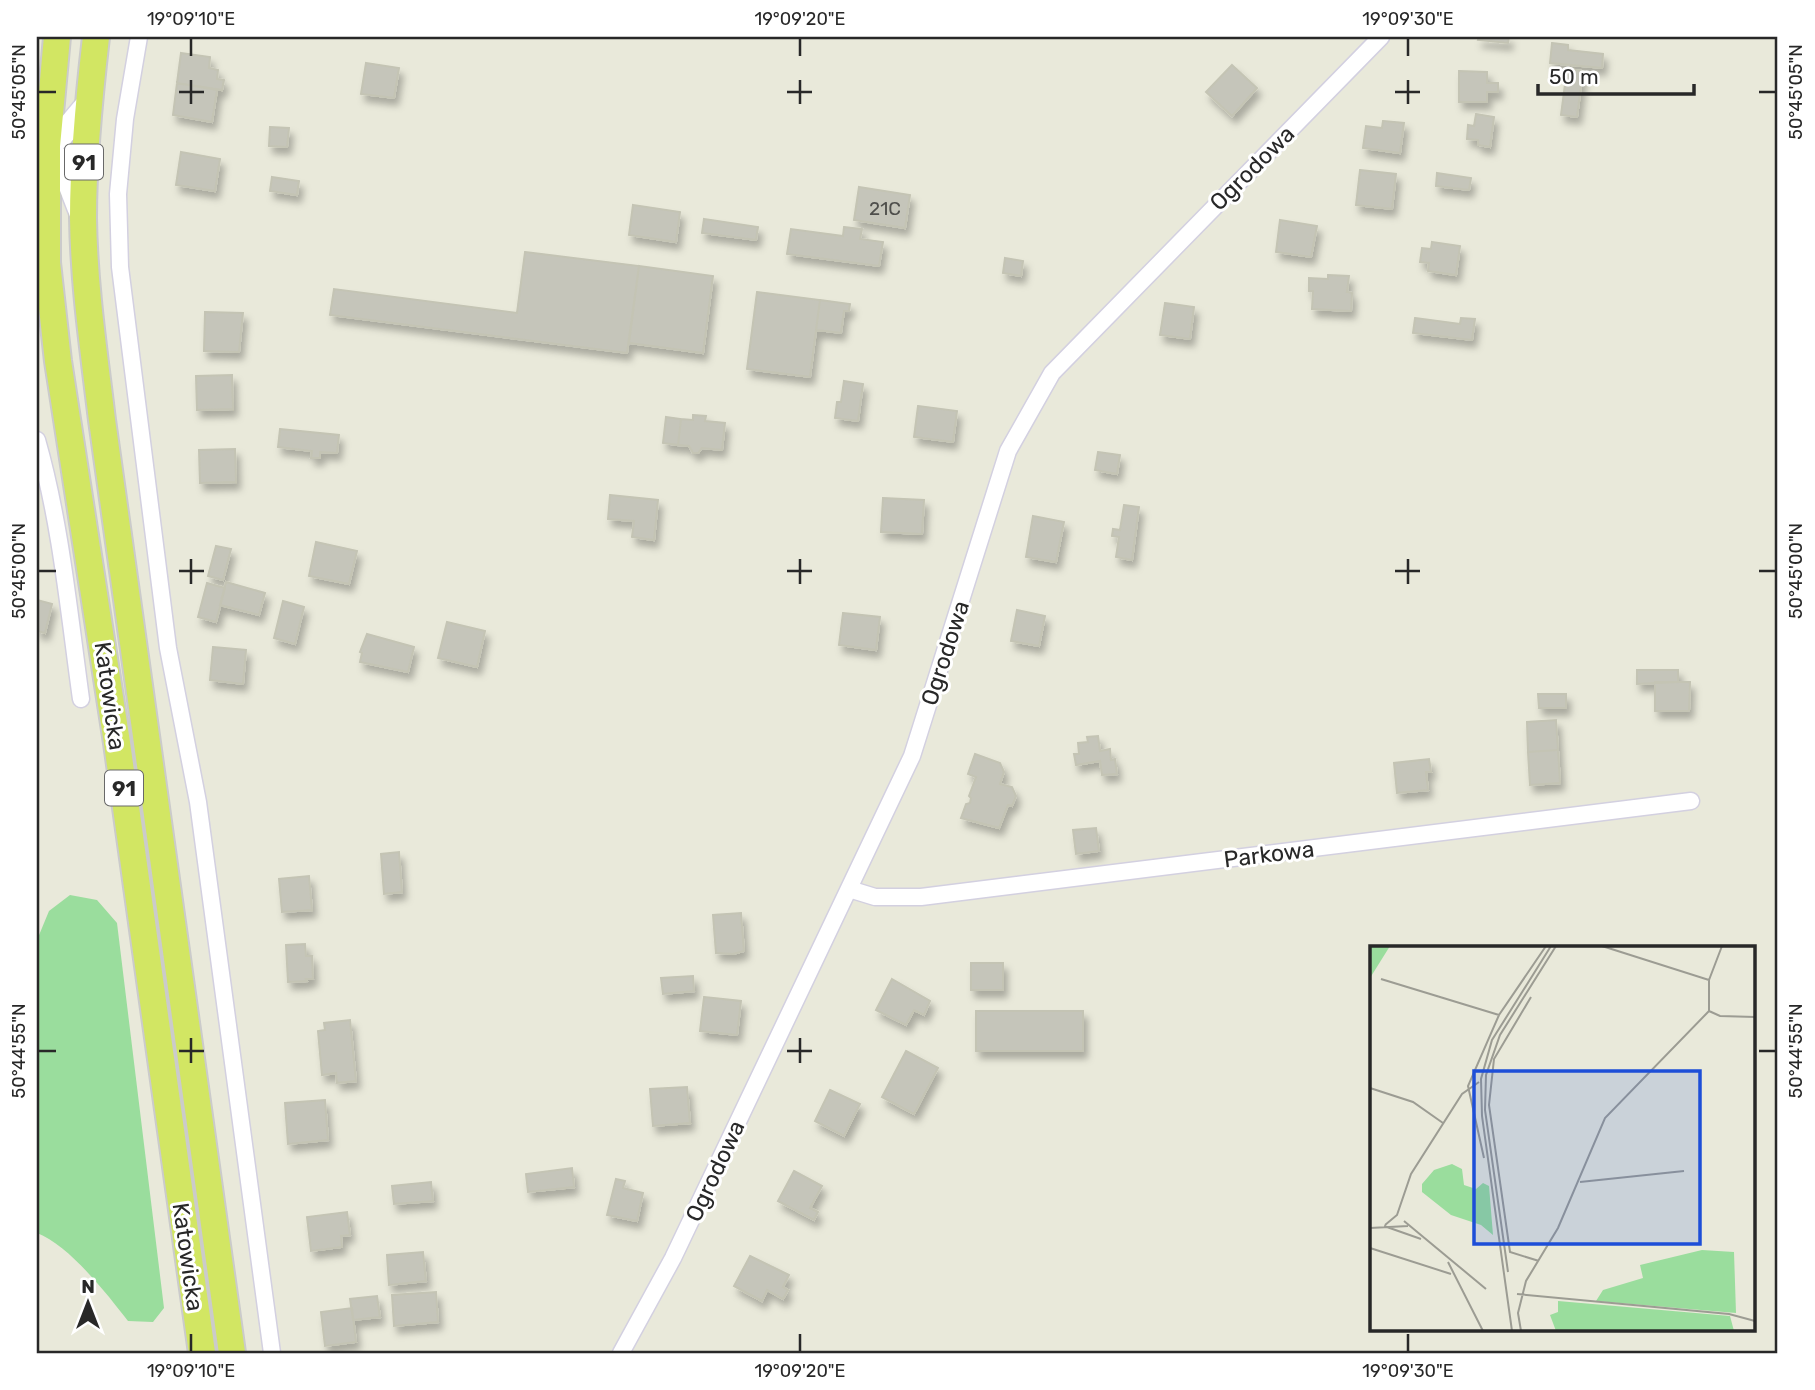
<svg xmlns="http://www.w3.org/2000/svg" width="1815" height="1390" font-family="Rubik,sans-serif">
<style>
.green{fill:#9add9d}
.building{fill:#c5c5ba;stroke:#c4c4b4;stroke-width:2;filter:url(#shadow)}
.lines{fill:none;stroke-linecap:round;stroke-linejoin:round}
.street-casing{stroke:#d3d0e0;stroke-width:19}
.secondary-casing{stroke:#d3d0e0;stroke-width:26}
.primary-casing{stroke:#cbcbcb;stroke-width:30}
.street{stroke:#fff;stroke-width:16}
.secondary{stroke:#fff;stroke-width:23}
.primary{stroke:#d2e663;stroke-width:26}
.ticks{fill:none;stroke:#282828;stroke-width:2.5}
.labels{text-anchor:middle;dominant-baseline:central;stroke-width:6;stroke-linejoin:round;paint-order:stroke}
.number-label{font-size:19px;fill:#4f4f4c}
.shield{fill:#fff;stroke:#686868;stroke-width:2}
.shield-label{font-size:21px;font-weight:bold;fill:#282828}
.street-label{font-size:23px;fill:#282828;stroke:#fff}
.inset-road{fill:none;stroke:#9c9c93;stroke-width:2}
.view{fill:#1d4ed8;fill-opacity:0.15;stroke:#1d4ed8;stroke-width:3.5}
.inset-edge{fill:none;stroke:#282828;stroke-width:3.5}
.neatline{fill:none;stroke:#282828;stroke-width:2.5}
.ticks-label{font-size:18px;text-anchor:middle;fill:#282828}
</style>
<defs>
<filter id="shadow"><feDropShadow dx="4" dy="7" stdDeviation="3.5" flood-color="#0004"/></filter>
</defs>
<rect width="100%" height="100%" fill="#e9e9da"/>
<path class="green" d="M70,895L97,900L117,923L164,1308L153,1322L128,1321C107,1294 69,1245 37,1233V940L49,911Z"/>
<path class="building" d="M1479,37H1509L1508,43L1478,40Z
M1552,43L1568,45V50L1603,54L1602,68L1550,63Z
M181,53L210,57L209,68L218,70L217,79L224,80L222,90L177,83Z
M366,63L399,68L394,98L361,94Z
M1232,65L1257,88L1232,116L1206,92Z
M1567,69L1583,71L1577,117L1561,115Z
M1459,71L1487,72V83H1498V92H1487V102H1459Z
M177,83L217,90L212,122L173,115Z
M1476,114L1494,117L1490,147L1478,145V140L1467,139L1468,125L1474,126Z
M1383,121L1404,123L1400,153L1363,148L1366,126L1382,128Z
M270,127L289,128L287,147L269,146Z
M181,152L220,159L215,191L176,185Z
M1360,170L1396,174L1392,209L1356,205Z
M1437,173L1471,178L1469,190L1436,186Z
M272,177L299,181L297,195L270,191Z
M859,187L910,195L905,228L854,220Z
M633,205L680,212L676,242L629,235Z
M704,219L758,227L756,240L702,233Z
M1280,220L1317,226L1311,257L1276,252Z
M844,227L862,229L860,239L883,242L879,266L787,254L791,229L843,236Z
M1432,242L1460,246L1456,275L1428,271L1429,263L1420,262L1422,248L1431,249Z
M525,252L639,266L627,353L330,315L334,289L517,313Z
M1005,258L1023,261L1021,276L1003,273Z
M639,266L713,276L703,353L629,343Z
M1328,275L1349,276L1347,292L1352,293L1351,311L1312,309L1313,291H1309V278L1328,279Z
M757,292L820,300L810,377L747,369Z
M820,300L850,304L849,311H844L841,333L816,330Z
M1165,303L1194,307L1190,339L1160,335Z
M205,312L243,313L239,352L204,351Z
M1415,318L1460,324L1461,318L1475,319L1472,340L1413,333Z
M232,375L233,409L197,410L196,376Z
M844,381L863,384L858,421L835,418L837,402H841Z
M918,406L957,411L953,442L914,437Z
M693,415L706,416L705,421L725,423L722,450L702,448L698,453H693L689,446L678,445L681,419L693,420Z
M666,417L681,419L678,445L663,443Z
M280,429L339,435L337,453L320,452V458H311L312,451L278,447Z
M235,449L236,482L200,483L199,450Z
M1098,452L1120,455L1117,474L1095,470Z
M610,495L658,500L654,540L632,537L634,521L608,519Z
M883,498L924,500L922,534L881,532Z
M1124,505L1139,507L1132,560L1116,557L1119,537L1112,536L1113,529L1120,530Z
M1033,516L1064,522L1056,562L1026,557Z
M316,542L357,551L349,584L309,576Z
M216,546L231,549L223,580L208,576Z
M226,582L265,593L259,615L220,605Z
M207,583L225,588L216,622L198,617Z
M37,600L52,604L45,633L37,631Z
M283,601L304,607L295,644L274,638Z
M1017,610L1045,616L1039,646L1011,641Z
M843,613L880,617L876,650L839,645Z
M447,622L485,631L477,667L438,658Z
M367,634L414,647L408,672L360,662L362,653L360,652Z
M213,647L246,650L243,684L210,680Z
M1637,670H1678V682L1637,684Z
M1655,682H1690L1689,711H1655Z
M1538,694H1566V708H1539Z
M1556,720L1558,750L1528,752L1527,722Z
M1098,736L1100,751L1110,749L1111,760L1115,759L1117,774L1102,775L1100,761L1076,765L1074,754H1079L1078,743L1088,742L1087,737Z
M1558,750L1560,783L1530,785L1528,752Z
M975,754L1000,763L1004,772L1000,784L1012,787L1016,796L1012,806L1008,805L999,828L961,818L966,804L970,803L971,798L969,796L976,777L968,774Z
M1429,759L1431,772H1426L1428,790L1397,793L1394,763Z
M1096,828L1099,851L1076,854L1073,830Z
M399,852L402,892L384,894L381,854Z
M309,876L312,910L282,912L279,879Z
M741,913L744,951L733,954L716,953L713,915Z
M305,944L306,956H312L313,979H306L307,981L288,982L286,945Z
M971,963H1003V990H971Z
M693,976L694,991L663,994L661,978Z
M892,979L930,1001L924,1015L914,1010L906,1025L876,1010Z
M704,997L741,1001L737,1035L700,1031Z
M976,1011H1083V1051H976Z
M350,1020L356,1081L337,1083L336,1073L322,1075L318,1031L325,1030L324,1023Z
M906,1051L938,1068L914,1114L882,1097Z
M687,1087L690,1123L653,1126L650,1089Z
M830,1090L860,1104L844,1136L815,1121Z
M325,1100L328,1140L288,1144L285,1103Z
M572,1168L574,1187L528,1192L526,1174Z
M794,1171L822,1186L810,1208L818,1212L814,1220L778,1201Z
M616,1179L625,1181L623,1188L643,1193L637,1221L607,1215Z
M431,1182L433,1201L394,1204L392,1186Z
M347,1212L350,1235L341,1236L342,1247L311,1251L307,1217Z
M423,1252L426,1281L389,1285L387,1255Z
M750,1256L789,1275L783,1287L788,1290L783,1299L767,1290L762,1301L734,1286Z
M436,1292L438,1322L394,1326L392,1295Z
M377,1296L380,1317L353,1320L350,1299Z
M352,1308L356,1342L325,1346L321,1312Z"/>
<g class="lines">
<g class="street-casing">
<path id="street" d="M139,37L125,119L118,194L120,267L168,648L198,802L272,1353
M37,440C61,524 69,613 81,699
M849,889L875,897H921L1691,801
M621,1353L673,1258L912,756L1008,451L1052,373L1381,37"/>
</g>
<g class="secondary-casing">
<path id="secondary" d="M40,140L62,164L81,213
M37,150L61,136L87,105"/>
</g>
<g class="primary-casing">
<path id="primary" d="M57,37L47,146V263L58,361L117,743L202,1353
M96,37C89,97 83,157 83,218C84,286 94,353 102,420L232,1353"/>
</g>
<use href="#street" class="street"/>
<use href="#secondary" class="secondary"/>
<use href="#primary" class="primary"/>
</g>
<path class="ticks" d="M191,38V56M800,38V56M1408,38V56M191,80V104M800,80V104M1408,80V104M38,92H56M179,92H204M787,92H812M1395,92H1420M1759,92H1776M191,559V584M800,559V584M1408,559V584M38,571H56M179,571H204M787,571H812M1395,571H1420M1759,571H1776M191,1038V1063M800,1038V1063M38,1051H56M179,1051H204M787,1051H812M1759,1051H1776M191,1334V1352M800,1334V1352M1408,1334V1352"/>
<g class="labels">
<g class="number-label">
<text x="885" y="208">21C</text>
</g>
<g class="shield">
<rect x="65" y="144.5" width="38" height="35" rx="5"/>
<rect x="105" y="770.5" width="38" height="35" rx="5"/>
</g>
<g class="shield-label">
<text x="84" y="162">91</text>
<text x="124" y="788">91</text>
</g>
<g class="street-label">
<text transform="translate(1252 168) rotate(-45)">Ogrodowa</text>
<text transform="translate(945 653) rotate(-72)">Ogrodowa</text>
<text transform="translate(110 696) rotate(82)">Katowicka</text>
<text transform="translate(1269 854) rotate(-7)">Parkowa</text>
<text transform="translate(715 1171) rotate(-65)">Ogrodowa</text>
<text transform="translate(188 1257) rotate(82)">Katowicka</text>
</g>
</g>
<g transform="translate(1370 946)">
<rect width="385" height="385" fill="#e9e9da"/>
<path d="M0,0H20L0,32ZM82,218L92,223L94,239L106,243L113,237L119,240L123,289L111,279L81,269L52,246V238L64,224ZM332,304L364,306L366,367L226,355L233,344L273,332L270,319ZM188,355L360,370L364,385H186L180,369L188,366Z" fill="#9add9d"/>
<path class="inset-road" d="M232,0L339,34V65M11,33L129,69M339,34L352,0M161,51L124,113L119,159L140,306L169,315M339,65L350,70L385,71M0,142L43,156L73,177M114,212L98,140L129,69L176,0M210,236L314,225M34,275L116,343M15,279L27,269L41,228L92,148L109,136M14,280L51,293M0,282L38,280M0,302L81,328M78,316L113,385M138,326L115,164L116,129L130,89L186,0M147,348L359,368L385,375M142,385L112,170L111,133L122,94L181,0M151,385L148,367L156,335L188,282L235,172L339,65"/>
<path class="view" d="M104,125H330V298H104Z"/>
<rect width="385" height="385" class="inset-edge"/>
</g>
<rect width="1815" height="1390" fill="none" stroke="#ffffff" stroke-width="77"/>
<g transform="translate(88 1303)" stroke="#ffffff" stroke-width="5" paint-order="stroke">
<path d="M0-5L12 26L0 18L-12 26Z" fill="#282828"/>
<text y="-10" font-size="19" font-weight="bold" text-anchor="middle" fill="#282828">N</text>
</g>
<path d="M1538 84v10h156v-10" fill="none" stroke="#282828" stroke-width="3.5"/>
<text x="1549" y="84" font-size="21" fill="#282828" stroke="#ffffff" stroke-width="5" paint-order="stroke">50 m</text>
<rect x="38" y="38" width="1738" height="1314" class="neatline"/>
<g class="ticks-label">
<text x="191" y="25">19°09'10"E</text>
<text x="800" y="25">19°09'20"E</text>
<text x="1408" y="25">19°09'30"E</text>
<text transform="translate(19 92) rotate(-90)" y="6">50°45'05"N</text>
<text transform="translate(1796 92) rotate(-90)" y="6">50°45'05"N</text>
<text transform="translate(19 571) rotate(-90)" y="6">50°45'00"N</text>
<text transform="translate(1796 571) rotate(-90)" y="6">50°45'00"N</text>
<text transform="translate(19 1051) rotate(-90)" y="6">50°44'55"N</text>
<text transform="translate(1796 1051) rotate(-90)" y="6">50°44'55"N</text>
<text x="191" y="1377">19°09'10"E</text>
<text x="800" y="1377">19°09'20"E</text>
<text x="1408" y="1377">19°09'30"E</text>
</g>
</svg>
